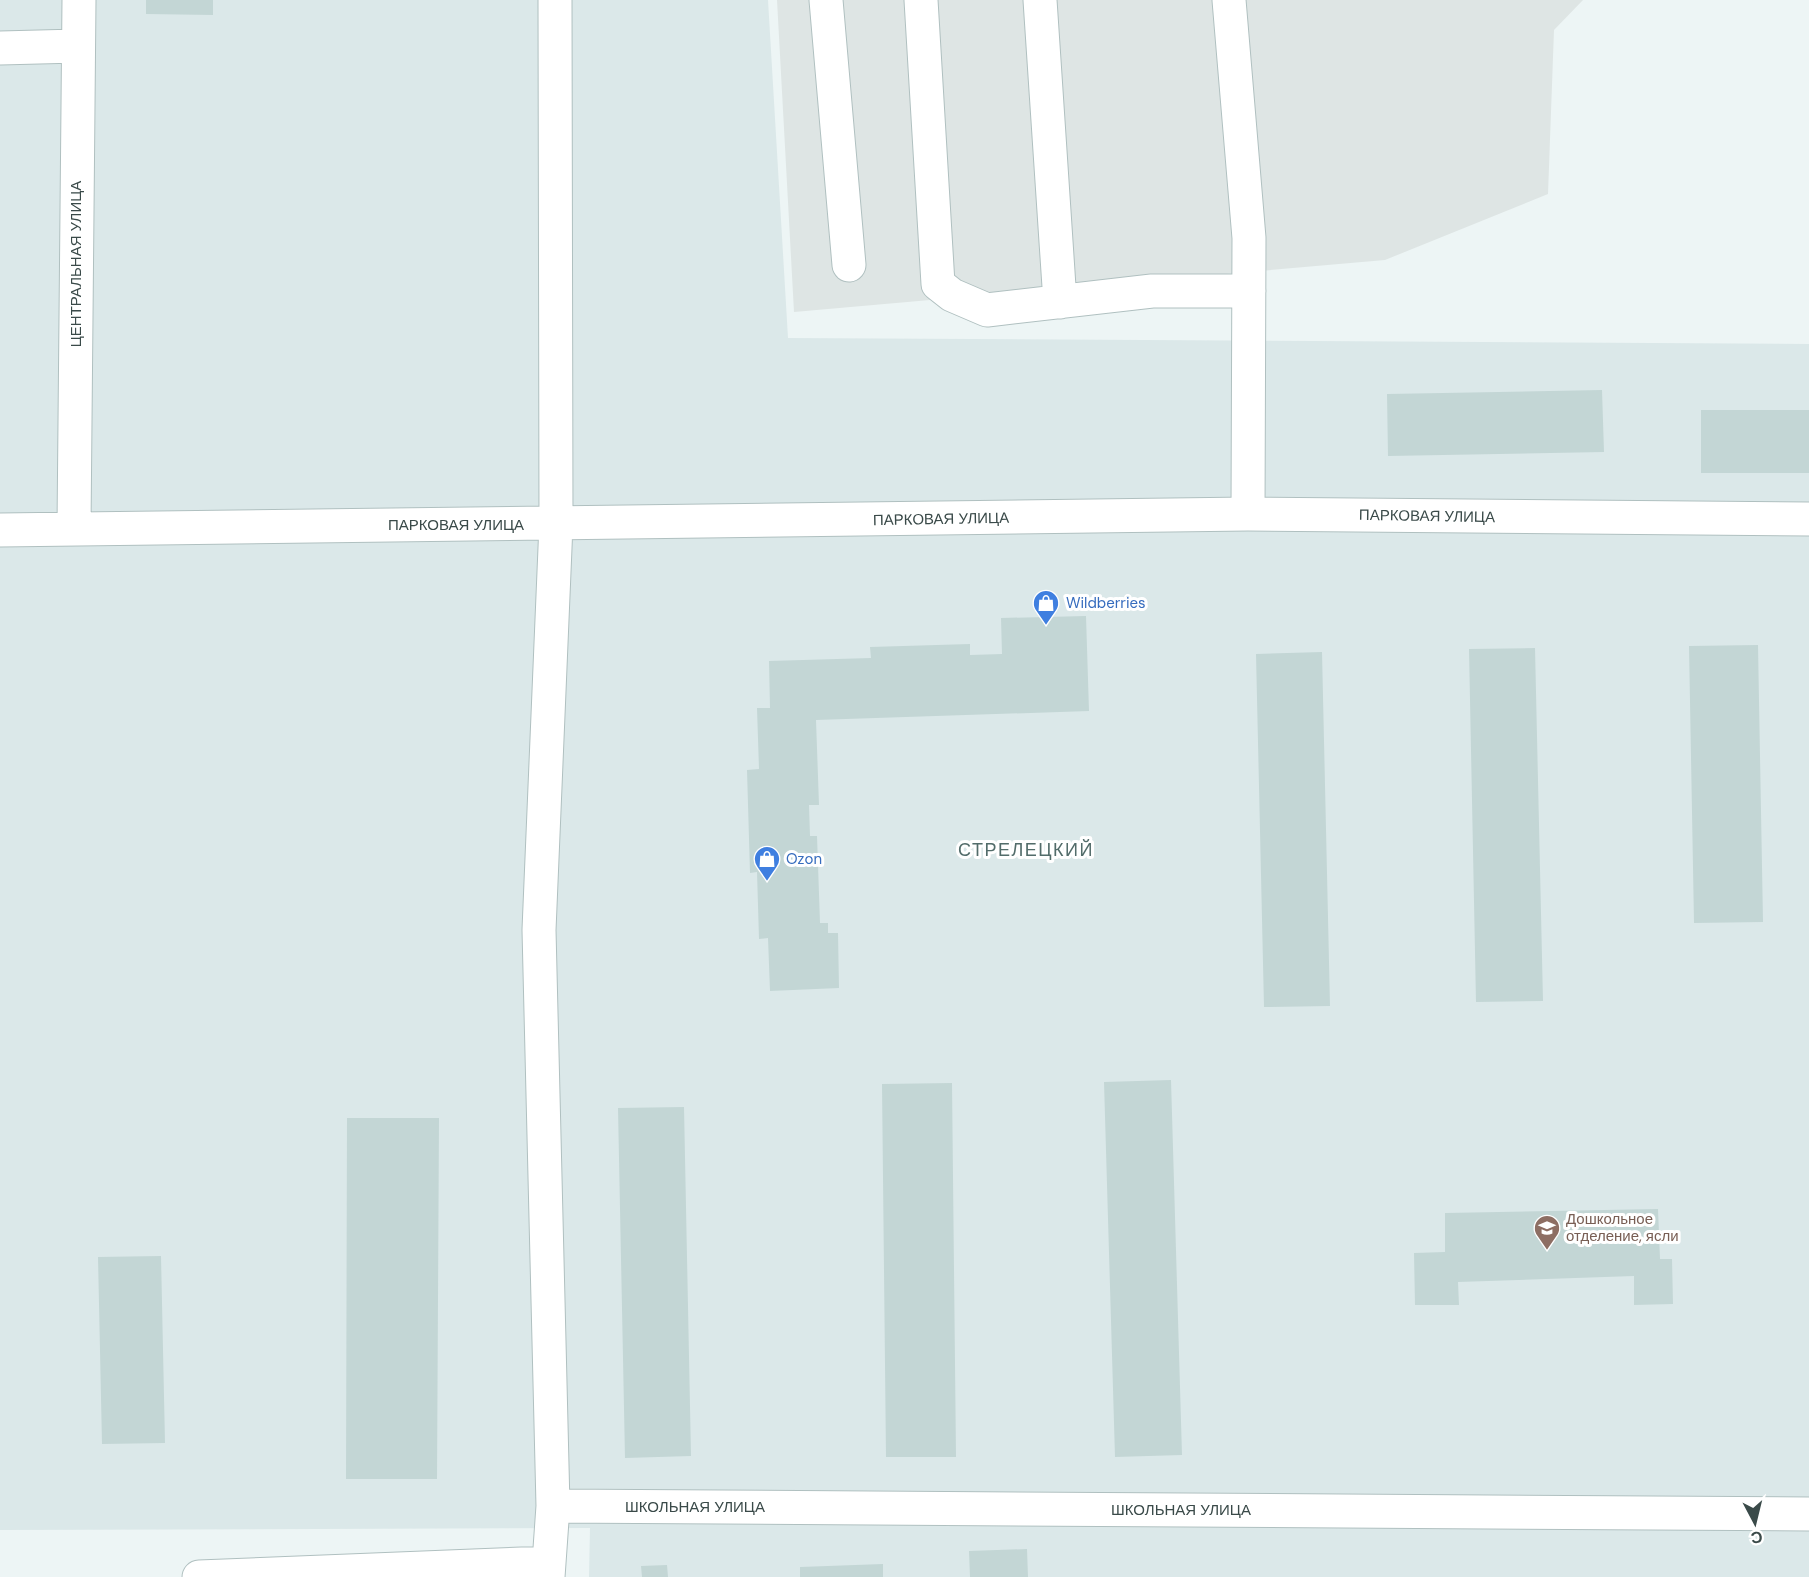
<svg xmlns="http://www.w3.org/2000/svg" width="1809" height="1577" font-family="'DM Sans',sans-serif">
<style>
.residential{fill:#dbe8e9}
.industrial{fill:#dee5e4}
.building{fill:#c3d6d5}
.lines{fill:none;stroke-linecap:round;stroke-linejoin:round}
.minor-casing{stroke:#b0c0c0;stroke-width:35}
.minor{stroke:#fff;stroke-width:33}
.labels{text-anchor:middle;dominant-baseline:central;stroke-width:6;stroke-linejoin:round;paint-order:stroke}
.street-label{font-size:15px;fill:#3a4a49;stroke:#fff}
.shop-label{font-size:15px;fill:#366cbe;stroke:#fff;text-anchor:start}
.education-label{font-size:15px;fill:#785e54;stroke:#fff;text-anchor:start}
.quarter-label{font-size:18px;letter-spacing:1.5px;fill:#526c6a;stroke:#fff}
</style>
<rect width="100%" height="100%" fill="#edf5f5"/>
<path class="residential" d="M0,0H768L788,338L1809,344V1577H589L590,1528L0,1530Z"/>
<path class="industrial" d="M777,0H1583L1554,30L1548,194L1385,260L794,312Z"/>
<path class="building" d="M146,0H213V15L146,14Z
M1602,390L1604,452L1388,456L1387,394Z
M1701,410H1809V473H1701Z
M1086,616L1089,711L816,720L819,805H809L810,836H817L820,923H828V933H838L839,988L770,991L768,938L759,939L757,872L750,873L747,770L759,769L757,708H770L769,661L871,658L870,647L970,644V655L1002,654L1001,618Z
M1758,645L1763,922L1694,923L1689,646Z
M1535,648L1543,1001L1476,1002L1469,649Z
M1322,652L1330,1006L1264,1007L1256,654Z
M1171,1080L1182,1455L1115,1457L1104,1082Z
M952,1083L956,1457H886L882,1084Z
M684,1107L691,1456L625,1458L618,1108Z
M347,1118H439L437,1479H346Z
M1658,1209L1660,1259H1672L1673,1304L1634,1305V1276L1458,1282L1459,1305H1415L1414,1253L1445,1252V1213Z
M161,1256L165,1443L102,1444L98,1257Z
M1027,1549L1028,1577H970L969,1551Z
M883,1564V1577H800V1567Z
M667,1565L668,1577H642L641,1566Z"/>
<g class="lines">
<g class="minor-casing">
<path id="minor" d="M826,0L849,265
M921,0L938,284L952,295L987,310L1152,291H1249
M1040,0L1060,302
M1229,0L1249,238L1248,514
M0,48L78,46
M74,528L79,0
M0,530L1248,514L1809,519
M553,1506L1809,1514
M199,1577L548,1563
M548,1577L553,1506L539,930L556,524L555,0"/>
</g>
<use href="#minor" class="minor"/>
</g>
<defs>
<g id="shop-pin" transform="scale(1.35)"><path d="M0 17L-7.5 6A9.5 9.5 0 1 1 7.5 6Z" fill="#3f7fe0" stroke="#fff"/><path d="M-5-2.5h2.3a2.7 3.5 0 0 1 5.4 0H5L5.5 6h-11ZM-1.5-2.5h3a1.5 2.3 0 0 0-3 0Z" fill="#fff"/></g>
<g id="school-pin" transform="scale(1.35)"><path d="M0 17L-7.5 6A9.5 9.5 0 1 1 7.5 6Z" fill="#8d6e63" stroke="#fff"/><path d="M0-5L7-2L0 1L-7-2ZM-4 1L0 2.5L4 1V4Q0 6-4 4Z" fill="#fff"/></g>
</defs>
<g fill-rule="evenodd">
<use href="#shop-pin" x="1046" y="603"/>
<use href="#shop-pin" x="767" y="859"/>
<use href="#school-pin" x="1547" y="1228"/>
</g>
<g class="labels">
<g class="street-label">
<text transform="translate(76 264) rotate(-90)">ЦЕНТРАЛЬНАЯ УЛИЦА</text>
<text transform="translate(1427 516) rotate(1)">ПАРКОВАЯ УЛИЦА</text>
<text transform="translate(941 519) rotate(-1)">ПАРКОВАЯ УЛИЦА</text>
<text x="456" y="525">ПАРКОВАЯ УЛИЦА</text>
<text x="695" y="1507">ШКОЛЬНАЯ УЛИЦА</text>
<text x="1181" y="1510">ШКОЛЬНАЯ УЛИЦА</text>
</g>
<g class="shop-label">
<text x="1066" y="603">Wildberries</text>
<text x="786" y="859">Ozon</text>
</g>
<g class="education-label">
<text x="1566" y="1219">Дошкольное<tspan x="1566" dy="17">отделение, ясли</tspan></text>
</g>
<g class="quarter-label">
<text x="1026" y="850">СТРЕЛЕЦКИЙ</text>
</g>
</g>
<g transform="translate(1755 1523) rotate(173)" stroke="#ffffff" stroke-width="4.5" paint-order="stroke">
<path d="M0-4.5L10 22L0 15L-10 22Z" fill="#3a4a49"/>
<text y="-9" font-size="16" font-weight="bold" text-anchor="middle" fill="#3a4a49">С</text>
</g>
</svg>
